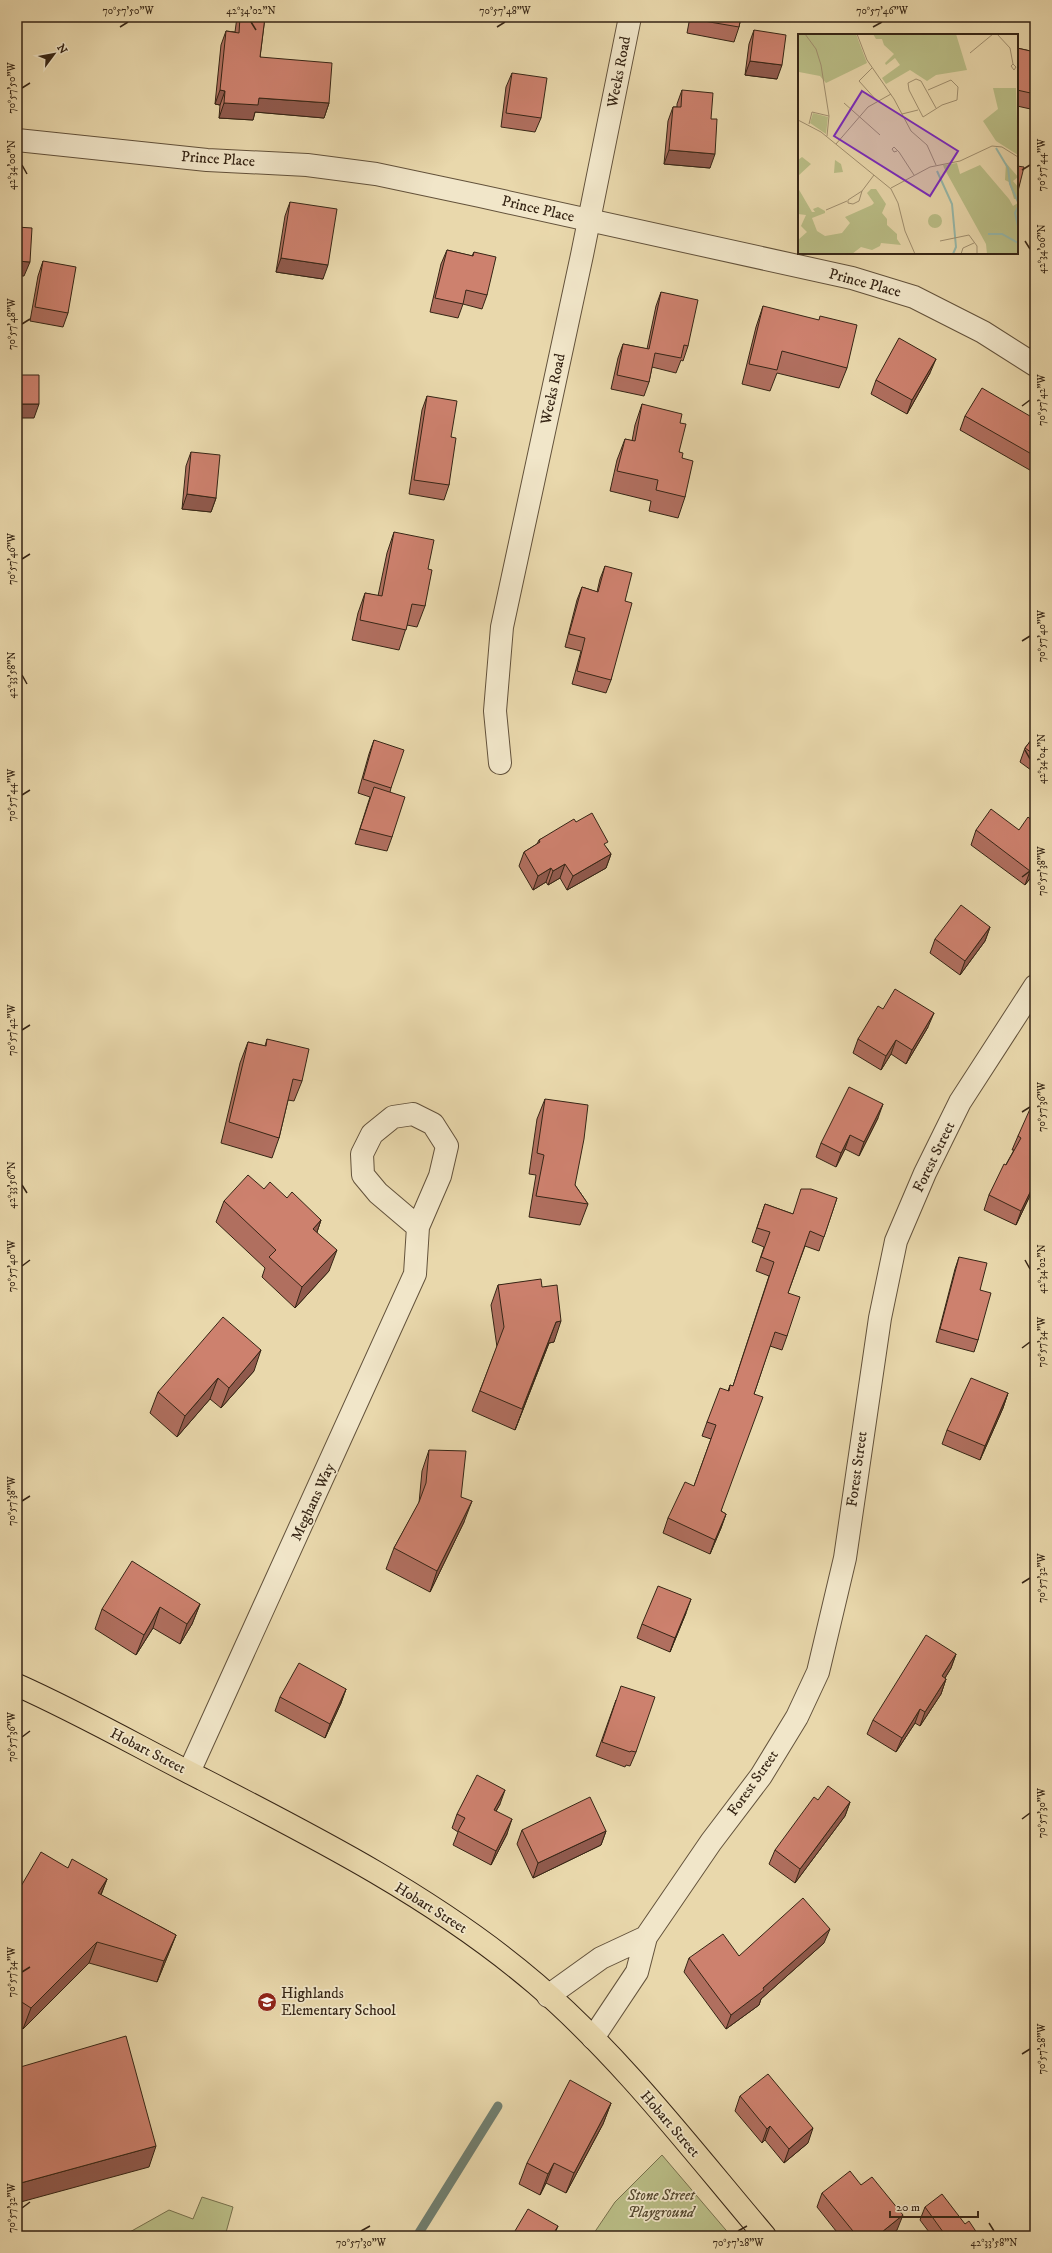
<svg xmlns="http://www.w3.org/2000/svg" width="1052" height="2253" font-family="'IM FELL DW Pica',serif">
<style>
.green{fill:#babe87;stroke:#78724e}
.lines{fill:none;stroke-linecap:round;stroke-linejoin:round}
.stream{stroke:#707e6f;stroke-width:9}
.minor-casing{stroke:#63523b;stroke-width:24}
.major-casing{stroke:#362515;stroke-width:24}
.minor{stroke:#f1e6c9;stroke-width:22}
.major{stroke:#e9d8ac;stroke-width:22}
.wall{fill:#b06f5f;stroke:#362515}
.shaded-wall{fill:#905a4d;stroke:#362515}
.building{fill:#cd816e;stroke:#362515}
.ticks{fill:none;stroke:#362515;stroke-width:1.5}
.labels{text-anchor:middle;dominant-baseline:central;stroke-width:3.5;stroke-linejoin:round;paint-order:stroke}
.street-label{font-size:15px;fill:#362515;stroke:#f1e6c9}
.poi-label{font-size:15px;fill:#362515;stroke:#f1e6c9;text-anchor:start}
.park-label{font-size:15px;font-style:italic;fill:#574b32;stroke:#f1e6c9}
.inset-river{fill:none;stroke:#97b9ab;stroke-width:2}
.inset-road{fill:none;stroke:#a19070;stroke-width:1}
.view{fill:#7b2cbf;fill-opacity:0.15;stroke:#7b2cbf;stroke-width:2}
.inset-edge{fill:none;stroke:#362515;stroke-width:2}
.neatline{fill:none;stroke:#362515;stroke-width:1.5}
.ticks-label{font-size:10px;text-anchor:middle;fill:#362515}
</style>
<rect width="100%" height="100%" fill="#e9d8ac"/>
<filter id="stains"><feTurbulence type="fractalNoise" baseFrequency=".005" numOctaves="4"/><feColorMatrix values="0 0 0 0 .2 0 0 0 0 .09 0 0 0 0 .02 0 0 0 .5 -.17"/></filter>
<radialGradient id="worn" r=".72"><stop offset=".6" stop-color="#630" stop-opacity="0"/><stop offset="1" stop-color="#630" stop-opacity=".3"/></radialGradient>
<path class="green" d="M662,2155L731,2236H592L615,2202Z
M202,2197L233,2207L225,2236H127L128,2233L169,2210L193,2219Z"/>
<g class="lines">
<path class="stream" d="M417,2236L498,2106"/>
<g class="minor-casing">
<path id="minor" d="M17,140L207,160L307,165L376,174L480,196L852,278L914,297L983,332L1035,365
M500,763L495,711L502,627L582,255L630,17
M189,1772L415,1274L418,1227L440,1176L447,1146L433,1124L413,1114L393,1117L372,1134L362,1154L363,1175L378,1193L418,1227
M548,1996L601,1958L646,1937
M593,2038L637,1972L646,1937L711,1842L761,1776L797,1717L818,1672L845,1558L880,1318L896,1241L925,1173L960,1102L1035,986"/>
</g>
<g class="major-casing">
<path id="major" d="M17,1685C80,1713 141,1748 202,1779C317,1838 438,1900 536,1984C622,2058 692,2150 765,2236"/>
</g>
<use href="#minor" class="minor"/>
<use href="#major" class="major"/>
</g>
<path class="wall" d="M237,17H265L260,57L329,103L324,118L255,112L253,120L219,118L220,105L215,104L221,45L226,31L235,32Z
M690,17H741L739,27L734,42L687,33Z
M754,30L777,79L745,75L749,44Z
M1017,48L1035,52V110L1017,106Z
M512,73L541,118L535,132L501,127L506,87Z
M682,90L710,168L664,164L668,121L673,107H677V104Z
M290,202L323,279L276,272L285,216Z
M447,250L472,256L474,252L487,295L482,309L463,304L458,318L430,312L441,264Z
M43,261L68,313L63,327L30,321L38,276Z
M661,292L688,346L683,361L681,360L676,373L652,367L649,382L644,396L611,389L618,358L623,344L647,349L656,306Z
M763,306L847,368L839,388L777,373L770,391L742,384L756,327Z
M930,373L907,414L871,394L876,380Z
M427,396L451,437L449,485L444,500L409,494L422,410Z
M642,404L680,423L679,452L682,458L685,497L678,518L649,511L651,501L610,491L617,460L625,439L632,441L635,425Z
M965,416L1035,419V473L960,430Z
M191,452L216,498L211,512L182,509L186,466Z
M394,532L428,569L425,606L417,627L407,625L399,650L352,640L358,613L365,593L378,596L387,553Z
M605,566L625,601L611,680L606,693L572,684L581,651L565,647L577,600L582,587L597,592L600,579Z
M1035,735V773L1020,762L1025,748Z
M374,740L391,788L390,792L392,837L387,851L355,844L370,797L358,793L369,754Z
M576,822L606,847L611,854L606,868L567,890L560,878L548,885L546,882L533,890L519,866L524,852L537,844L539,840Z
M976,830H1019L1035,872L1025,885L971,845Z
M990,927L985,941L960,975L930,953L935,939Z
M883,1009L928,1027L906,1064L891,1054L881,1070L853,1053L858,1039Z
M267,1039L302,1081L294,1101L288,1100L279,1138L272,1158L221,1143L240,1063L248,1042L265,1046Z
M545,1099L575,1185L588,1204L580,1225L529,1217L536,1175L529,1174L537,1119Z
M1035,1111V1185L1016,1225L984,1210L989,1195L1014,1150H1012L1018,1136Z
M878,1118L859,1156L845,1149L836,1167L816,1157L821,1143Z
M264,1189L287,1198L321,1220L317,1232L329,1271L295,1308L262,1277L265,1268L216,1222L224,1201Z
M837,1198L819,1251L805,1246L788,1293L787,1336L782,1350L770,1346L754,1394L721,1511L726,1514L721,1528L710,1554L663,1533L668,1518L694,1486L711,1439L702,1436L707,1422L728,1391L730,1385L733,1386L769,1276L756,1271L764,1247L752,1242L765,1204L793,1214Z
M959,1257L980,1290L978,1340L974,1352L936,1342L955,1269Z
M498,1285L542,1287L554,1342L549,1343L515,1430L472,1411L497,1347L491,1305Z
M254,1371L221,1408L210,1399L177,1437L150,1413L158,1392Z
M1008,1393L1003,1408L980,1460L942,1444L947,1430Z
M429,1450L461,1497L464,1522L430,1592L386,1569L394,1548L419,1503L422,1471Z
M200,1604L192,1624L180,1644L153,1628L136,1655L95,1629L102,1609Z
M686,1613L670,1652L637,1638L642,1624Z
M956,1654L951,1668L945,1678L946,1679L941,1694L920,1726L915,1723L896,1752L867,1734L873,1720Z
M346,1689L341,1703L325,1738L275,1711L280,1697Z
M616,1700L636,1752L630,1766L626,1765L625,1767L596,1756Z
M850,1802L845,1816L795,1883L769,1864L775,1850Z
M500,1804L496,1811L507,1834L491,1865L453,1845L458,1832L452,1828L457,1814Z
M522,1830L606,1831L601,1845L533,1878L517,1844Z
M68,1868L107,1879L101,1895L176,1935L168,1955L157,1982L89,1963L23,2029L17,2025V1893Z
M824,1943L761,1999L759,2005L726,2029L684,1972L689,1958L739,1956Z
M740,2096L808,2143L784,2163L765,2140L762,2143L735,2111Z
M611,2103L603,2124L566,2193L546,2183L540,2195L519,2184L527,2163Z
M861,2185L897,2230L889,2236H840L817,2207L822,2193Z
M925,2207L979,2236H932L920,2220Z"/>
<path class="shaded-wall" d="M750,61L782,65L777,79L745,75Z
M220,90L225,91L220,105L215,104Z
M259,98L329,103L324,118L255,112L253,120L219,118L224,103Z
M669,150L715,154L710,168L664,164Z
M281,258L328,265L323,279L276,272Z
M17,261L30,262L24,276H17Z
M936,359L930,373L907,414L912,400Z
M17,404H39L34,418H17Z
M187,494L216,498L211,512L182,509Z
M611,854L606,868L567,890L573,876Z
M565,864L560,878L548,885L553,871Z
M1035,865V872L1025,885L1030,871Z
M551,868L546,882L533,890L538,876Z
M990,927L985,941L960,975L965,961Z
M934,1013L928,1027L906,1064L912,1050Z
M896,1040L891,1054L881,1070L886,1056Z
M883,1104L878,1118L859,1156L864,1142Z
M850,1135L845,1149L836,1167L841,1153Z
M1035,1182V1185L1016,1225L1021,1211Z
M321,1220L314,1241L313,1229Z
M337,1250L329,1271L295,1308L302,1287Z
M561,1321L554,1342L549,1343L515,1430L556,1322Z
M261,1350L254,1371L221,1408L229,1388Z
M218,1378L210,1399L177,1437L185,1416Z
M1008,1393L1003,1408L980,1460L985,1446Z
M472,1501L464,1522L430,1592L437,1571Z
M726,1514L721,1528L710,1554L715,1540Z
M691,1599L686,1613L670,1652L675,1638Z
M200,1604L192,1624L180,1644L187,1624Z
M160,1607L153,1628L136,1655L144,1635Z
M956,1654L951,1668L937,1691L942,1676Z
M946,1679L941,1694L920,1726L925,1712Z
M346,1689L341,1703L325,1738L330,1724Z
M920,1709L915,1723L896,1752L902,1738Z
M505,1790L500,1804L489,1824L494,1810Z
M850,1802L845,1816L795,1883L800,1869Z
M512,1819L507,1834L491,1865L496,1851Z
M606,1831L601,1845L533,1878L538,1863Z
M107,1879L99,1899L98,1893Z
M830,1929L824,1943L761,1999L759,2005L726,2029L731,2015L763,1988Z
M176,1935L168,1955L157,1982L164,1961Z
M97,1942L89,1963L23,2029L31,2008Z
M611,2103L603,2124L566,2193L574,2173Z
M770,2126L765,2140L762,2143L767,2129Z
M813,2128L808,2143L784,2163L789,2149Z
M156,2146L149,2167L17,2203V2184Z
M554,2163L546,2183L540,2195L548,2174Z
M903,2215L897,2230L889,2236H877Z
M558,2226L554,2236H552Z"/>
<path class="building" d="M240,17H265L260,57L332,63L329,103L259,98L258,105L224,103L225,91L220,90L226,31L239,33Z
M693,17H741L739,27L692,19Z
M754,30L786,35L782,65L750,61Z
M1017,48L1035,52V94L1017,90Z
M512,73L547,78L541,118L506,113Z
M682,90L713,93L711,119H717L715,154L669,150L673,107H681Z
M1017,166L1024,167L1017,195Z
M290,202L337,209L328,265L281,258Z
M17,227L32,228L30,262L17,261Z
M447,250L473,256L474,252L496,257L487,295L466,290L463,304L435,298Z
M43,261L76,267L68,313L35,307Z
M661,292L698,300L688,346L684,345L681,358L655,353L649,382L617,375L623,344L649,349Z
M763,306L819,320L820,316L857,325L847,368L782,351L777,370L749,364Z
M899,338L936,359L912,400L876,380Z
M17,375H39V404H17Z
M982,388L1035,419V456L965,416Z
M427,396L457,401L451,437L456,438L449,485L414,480Z
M642,404L682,414L680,423L686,424L679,452L683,453L682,458L693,461L685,497L656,490L658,480L617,471L625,439L635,441Z
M191,452L220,455L216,498L187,494Z
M394,532L434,540L428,569L432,570L425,606L412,604L406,630L360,620L365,593L382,596Z
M605,566L632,573L625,601L632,603L611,680L577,671L585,638L569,634L582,587L598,592Z
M1035,735V755L1025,748Z
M374,740L404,750L391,788L363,779Z
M374,787L405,797L392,837L360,829Z
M991,809L1019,830L1028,817L1035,823V865L1030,871L976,830Z
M592,813L608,842L604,844L611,854L573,876L565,864L553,871L551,868L538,876L524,852L540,842L539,840L574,819L576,822Z
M961,905L990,927L965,961L935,939Z
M895,989L934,1013L912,1050L896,1040L886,1056L858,1039L878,1006L883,1009Z
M267,1039L309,1049L302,1081L293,1079L279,1138L229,1122L248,1042L266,1046Z
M849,1087L883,1104L864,1142L850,1135L841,1153L821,1143Z
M545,1099L588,1105L584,1139L575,1185L588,1204L536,1196L544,1155L537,1153Z
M1030,1109L1035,1111V1182L1021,1211L989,1195L1004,1164L1006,1165L1021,1138L1018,1136Z
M248,1175L264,1189L270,1182L287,1198L292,1192L321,1220L313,1229L337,1250L302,1287L269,1257L276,1250L224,1201Z
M801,1189H811L837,1198L824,1237L810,1231L788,1293L800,1297L787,1336L775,1332L754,1394L763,1397L721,1511L726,1514L715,1540L668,1518L685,1482L694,1486L716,1425L707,1422L720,1388L729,1391L730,1385L733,1386L774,1262L761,1257L770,1232L757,1228L765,1204L793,1214Z
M959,1257L987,1263L980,1290L991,1293L978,1340L940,1329Z
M541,1279L542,1287L557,1285L561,1321L556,1322L522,1409L480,1391L504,1327L498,1285Z
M223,1317L261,1350L229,1388L218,1378L185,1416L158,1392Z
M971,1378L1008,1393L985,1446L947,1430Z
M429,1450L466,1451L461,1497L472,1501L437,1571L394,1548L419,1502L426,1483Z
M132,1561L200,1604L187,1624L160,1607L144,1635L102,1609Z
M658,1586L691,1599L675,1638L642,1624Z
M926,1635L956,1654L942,1676L946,1679L925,1712L920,1709L902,1738L873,1720Z
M299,1663L346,1689L330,1724L280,1697Z
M621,1686L655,1697L636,1752L631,1751L630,1752L602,1742Z
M477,1775L505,1790L494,1810L512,1819L496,1851L458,1831L465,1818L457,1814Z
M828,1786L850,1802L800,1869L775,1850L814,1797L818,1800Z
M590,1797L606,1831L538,1863L522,1830Z
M41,1852L68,1868L72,1859L107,1879L98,1893L176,1935L164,1961L97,1942L31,2008L17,1999V1893Z
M803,1898L830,1929L763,1988L764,1990L731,2015L689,1958L723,1934L739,1956Z
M126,2036L156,2146L17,2184V2068Z
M768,2074L813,2128L789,2149L770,2126L767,2129L740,2096Z
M570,2080L611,2103L574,2173L554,2163L548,2174L527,2163Z
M850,2171L861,2185L872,2177L903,2215L877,2236H857L822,2193Z
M942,2194L965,2224L969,2221L979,2236H946L925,2207Z
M528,2209L558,2226L552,2236H512Z"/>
<path class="ticks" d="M251,22L256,30M120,27L128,22M497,27L505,22M873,27L882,22M22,88L30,83M22,165L27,174M1022,170L1030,165M1025,241L1030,249M22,324L30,319M1022,406L1030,400M22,559L30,554M1022,641L1030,636M22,675L27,684M1025,750L1030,759M22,795L30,790M1022,877L1030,871M22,1030L30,1025M1022,1112L1030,1107M22,1185L27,1193M1025,1260L1030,1269M22,1266L30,1260M1022,1348L1030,1342M22,1501L30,1496M1022,1583L1030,1578M22,1737L30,1731M1022,1819L1030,1813M22,1972L30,1967M1022,2054L1030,2049M22,2208L30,2202M989,2223L994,2231M361,2231L370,2226M738,2231L747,2226"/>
<defs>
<g id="school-disc" transform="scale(1)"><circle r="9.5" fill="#8f2418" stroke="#f1e6c9"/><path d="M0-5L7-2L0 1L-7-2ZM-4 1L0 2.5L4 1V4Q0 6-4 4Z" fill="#fff"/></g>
</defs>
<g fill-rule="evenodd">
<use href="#school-disc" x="267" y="2002"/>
</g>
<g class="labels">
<g class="street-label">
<text transform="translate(619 72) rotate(-79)">Weeks Road</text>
<text transform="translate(218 159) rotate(4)">Prince Place</text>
<text transform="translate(538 209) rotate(13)">Prince Place</text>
<text transform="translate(865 283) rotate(15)">Prince Place</text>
<text transform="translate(553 389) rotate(-78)">Weeks Road</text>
<text transform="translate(934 1157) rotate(-64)">Forest Street</text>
<text transform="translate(857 1469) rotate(-82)">Forest Street</text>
<text transform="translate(313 1502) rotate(-65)">Meghans Way</text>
<text transform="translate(148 1751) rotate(27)">Hobart Street</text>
<text transform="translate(753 1783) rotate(-55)">Forest Street</text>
<text transform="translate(431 1908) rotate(32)">Hobart Street</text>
<text transform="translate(670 2124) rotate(49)">Hobart Street</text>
</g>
<g class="poi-label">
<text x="281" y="1993">Highlands<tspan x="281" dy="17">Elementary School</tspan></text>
</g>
<g class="park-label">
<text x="661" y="2195">Stone Street<tspan x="661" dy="17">Playground</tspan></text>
</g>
</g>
<g transform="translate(798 34)">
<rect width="220" height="220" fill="#e9d8ac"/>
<path d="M0,0H58L69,29L28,49L22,42L1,38ZM75,0H158L169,36L138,41L129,47L112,36L88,50L84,44L102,31L97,24L88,31L87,29L96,20L86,11L84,5H78ZM195,54H218L220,121L198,107L185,87L200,75ZM15,79L30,83L28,100L12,89ZM4,123L13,130L0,142V126ZM37,126L43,130L45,138L36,139ZM159,129L162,140L182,131L211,165L215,172L220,169V220H189L188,210L146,134L145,131ZM208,129L220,143L215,147L220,153L219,165H216L211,148L207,146ZM0,154L14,178H17L15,175L20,173L27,177V179L14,184L19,197L27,202L44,199L52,189L47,183L74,171L76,169L69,159L73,155H78L88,170L84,179L89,185V191L99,200V205L103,211L83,209L82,212L74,216L63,213L54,220H0V206L9,198L3,192L8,181L0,180ZM130 187a7 7 0 1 1 14 0a7 7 0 1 1-14 0Z" fill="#babe87"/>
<path class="inset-river" d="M198,114L210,134L212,150L220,168M139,137L154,170L158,213L155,220M220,173L217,179L220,192M190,200H204L220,209"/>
<path class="inset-road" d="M7,0L18,15L23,31L31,82L29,102M59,0L69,26L96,65L113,97L129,111L138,131M199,0L212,14L215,30L218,33L216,36L213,32L215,30M172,19L195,0M74,34L61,47L79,67M130,56L153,46L160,53L159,66L144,71L125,83L111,56L110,49L118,45L123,47L138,74M46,69L82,101M104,80L120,76M0,86L23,98L93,155L100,169L107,197L117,220M11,90L14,78L31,82M38,110L70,73L93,60M99,117L96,118L94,115L96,113L101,118L116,141M93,154L132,133L162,127L194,112L204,113L220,123M64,157L61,167L55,170L50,169V166L64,157L76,141M28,176L49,167M142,207L171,201L179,212V220M163,220L165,214L176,209"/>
<path class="view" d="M64,57L160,117L132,162L36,102Z"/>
<rect width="220" height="220" class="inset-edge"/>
</g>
<rect width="1052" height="2253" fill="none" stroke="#e9d8ac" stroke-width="44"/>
<g transform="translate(54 54) rotate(58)" stroke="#f1e6c9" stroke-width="3" paint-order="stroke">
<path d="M0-3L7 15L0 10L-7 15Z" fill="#362515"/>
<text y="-6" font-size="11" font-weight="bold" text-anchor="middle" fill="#362515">N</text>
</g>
<path d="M890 2211v6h88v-6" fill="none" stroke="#362515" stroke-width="2"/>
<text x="896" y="2211" font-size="12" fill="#362515" stroke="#f1e6c9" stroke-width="3" paint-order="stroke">20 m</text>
<rect x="22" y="22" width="1008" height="2209" class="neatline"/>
<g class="ticks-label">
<text x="128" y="14">70°57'50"W</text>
<text x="251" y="14">42°34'02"N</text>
<text x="505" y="14">70°57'48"W</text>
<text x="882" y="14">70°57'46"W</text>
<text transform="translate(11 88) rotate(-90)" y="4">70°57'50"W</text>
<text transform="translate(1041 165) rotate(-90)" y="4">70°57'44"W</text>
<text transform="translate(11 165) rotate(-90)" y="4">42°34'00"N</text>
<text transform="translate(1041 249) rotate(-90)" y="4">42°34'06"N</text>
<text transform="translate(11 324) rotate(-90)" y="4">70°57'48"W</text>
<text transform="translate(1041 400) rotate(-90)" y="4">70°57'42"W</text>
<text transform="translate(11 559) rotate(-90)" y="4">70°57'46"W</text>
<text transform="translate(1041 636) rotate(-90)" y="4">70°57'40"W</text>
<text transform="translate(11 675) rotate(-90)" y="4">42°33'58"N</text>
<text transform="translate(1041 759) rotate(-90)" y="4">42°34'04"N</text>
<text transform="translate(11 795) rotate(-90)" y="4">70°57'44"W</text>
<text transform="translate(1041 871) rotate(-90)" y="4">70°57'38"W</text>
<text transform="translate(11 1030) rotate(-90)" y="4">70°57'42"W</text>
<text transform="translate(1041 1107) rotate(-90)" y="4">70°57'36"W</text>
<text transform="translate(11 1185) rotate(-90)" y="4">42°33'56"N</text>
<text transform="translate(11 1266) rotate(-90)" y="4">70°57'40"W</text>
<text transform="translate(1041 1269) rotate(-90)" y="4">42°34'02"N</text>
<text transform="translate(1041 1342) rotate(-90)" y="4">70°57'34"W</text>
<text transform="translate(11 1501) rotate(-90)" y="4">70°57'38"W</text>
<text transform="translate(1041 1578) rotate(-90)" y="4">70°57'32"W</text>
<text transform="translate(11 1737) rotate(-90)" y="4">70°57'36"W</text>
<text transform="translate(1041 1813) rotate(-90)" y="4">70°57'30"W</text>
<text transform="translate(11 1972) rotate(-90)" y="4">70°57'34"W</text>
<text transform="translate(1041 2049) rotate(-90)" y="4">70°57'28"W</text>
<text transform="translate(11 2208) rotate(-90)" y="4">70°57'32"W</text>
<text x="361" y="2246">70°57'30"W</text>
<text x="738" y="2246">70°57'28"W</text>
<text x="994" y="2246">42°33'58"N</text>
</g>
<rect width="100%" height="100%" filter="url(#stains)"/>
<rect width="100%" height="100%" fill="url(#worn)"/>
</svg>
